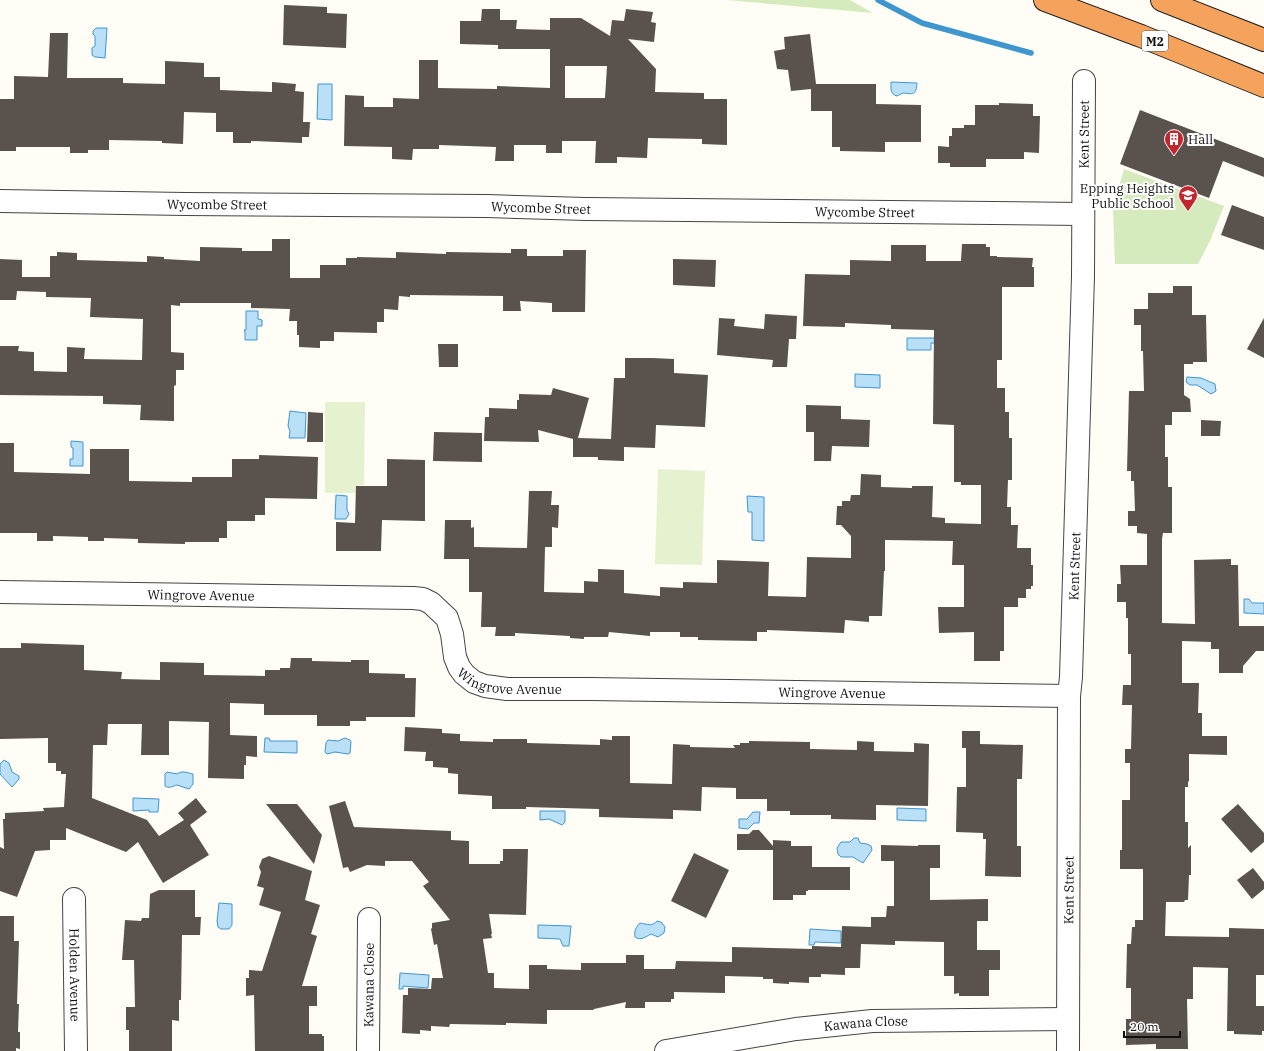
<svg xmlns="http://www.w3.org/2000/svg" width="1264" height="1051" font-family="'IBM Plex Serif',serif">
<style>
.green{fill:#d5ebbd}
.pitch{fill:#e6f2cf}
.water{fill:#b9e0f7;stroke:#3f96cf}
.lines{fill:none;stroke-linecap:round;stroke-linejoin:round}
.stream{stroke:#3f96cf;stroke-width:5.5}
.building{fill:#5a524d;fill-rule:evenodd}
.minor-casing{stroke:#444;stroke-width:24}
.motorway-casing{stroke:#222;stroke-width:24}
.minor{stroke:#fff;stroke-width:22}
.motorway{stroke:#f5a25d;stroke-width:22}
.labels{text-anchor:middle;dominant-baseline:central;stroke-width:4;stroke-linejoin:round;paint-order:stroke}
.shield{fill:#fff;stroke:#585858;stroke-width:1}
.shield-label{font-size:12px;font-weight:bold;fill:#111}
.street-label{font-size:13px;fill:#111;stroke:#fff}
.poi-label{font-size:13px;fill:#111;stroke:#fff;text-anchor:start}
</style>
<rect width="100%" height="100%" fill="#fffdf5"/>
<path class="green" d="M726,0H850L873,13Z
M1124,169L1224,206L1210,241L1198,264H1115L1113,209Z"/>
<path class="pitch" d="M325,402H365L364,485L356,486V493H325Z
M658,469L705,471L702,565L655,564Z"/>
<path class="water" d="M96,28H107L105,58L95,57L92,55V48L95,46V36L93,34V31Z
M891,82L917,83C916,96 913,94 903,93L897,96C890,94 891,89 891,82Z
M318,84H332V120L317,119Z
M246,311H258V319L262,320V326H257V340H245V332L244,330H246Z
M907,338H937V343H931V350H907Z
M855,374L880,375V388L855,387Z
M1187,377L1201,378L1215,384L1216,391L1211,394L1197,385H1190L1186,382Z
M290,411L306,413L305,438H289L290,431L288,426Z
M71,441L83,442V466H70V459H73V448L71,447Z
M336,495L347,496V510L349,514L346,519H335Z
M747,496L764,497V541L752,540V512H748Z
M1244,599H1249L1252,603H1264V614L1244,613Z
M265,738H269L270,741H297V753L264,752Z
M345,738L350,740L351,742L350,753L348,754L335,752L327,754L325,752L326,743L328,740L338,741Z
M4,760L9,763L12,772L19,776V779L12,787L0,774V764Z
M167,772L177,774C182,770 188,773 193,774V784L189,789L177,785C173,786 169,789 165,786V774Z
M133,798L159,799L158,812H149V810L133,811Z
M897,808L926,809V821L897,820Z
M540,811H565V822L562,825L549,819L540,820Z
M753,812H760L759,823H754L748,829L739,828V819H747Z
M854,838H858L860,843L867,844L871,846L872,850L863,863L853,857H841L838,854L837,848L841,842H850Z
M219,903L232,904V925L229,929H221L218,927L217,921Z
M657,921L661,922L665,927L664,933L658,937L651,934C645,937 641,941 635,937C634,931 636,927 640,923C647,924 652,927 657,921Z
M538,925L571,926L569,946H563L560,939L538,938Z
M810,929L841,931V943L815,942L814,945H809Z
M400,973L429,975L428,988L403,986V989H399Z"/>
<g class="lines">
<path class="stream" d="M878,0L922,23L1031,53"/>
</g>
<path class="building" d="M284,5L327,7V13L347,14L346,48L283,45Z
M482,9H500V20H517L516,29L550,30V18H581L610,36L612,20L624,21L626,9L653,12L651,22L656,23L654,42L628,39L656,69L655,92L704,93V99H727V145L702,144V139L648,138L647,158L617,157V163H595L596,141H562V153H546V145H514V161H495L496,147L439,145V149H413L412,160L392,159V147L344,146L345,95L364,96V107H393V98L419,99V60H438V88L497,89V86L550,88V49H498V45L460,44V21H481ZM565,66H607L605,98H565Z
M50,33H68L67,78H123V83L165,84V61L204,63V77H220V90L272,92V82L296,84L295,91L304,92L303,122H310L309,137H302V143L251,141V143H233V132H216V113L184,112L183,144L162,143V141L109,140V150H88V153H70V147H16V151H0V99H14V76L48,77Z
M810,34L816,84H876V104L921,105V142H885V152L840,151V147H832V111H811V89L791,91L788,70L777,69L774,51L785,49L784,37Z
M999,103L1033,104V116H1040L1039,153L1024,152V159H986V167H950V163H938V146L949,147V136H952V128H964V125H975V105H999Z
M1140,110L1264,158V177L1223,161L1209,198L1120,164Z
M1232,205L1264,217V250L1221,235Z
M272,239H290V278H320V265H346V258H357V257L396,258V252L446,254V252L511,253V249H527V256H563V250H586L585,312H552V303L520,301L521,311H503V296L410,295V297L399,296L398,310L384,309V322H377V333L334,332V341H320V348L299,347V335H297V321H289L290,309L251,308V303H180V306L171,305V352L184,353V370H176V385L174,386V421L140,420L141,405L103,404V396L0,395V346H19L18,351L34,352V371L67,372V347L85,348L84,359L142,360L143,319L90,317L91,298L46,297V292L17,291L16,300H0V259L22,260V277H50V256H57V252L77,253V260L147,262V256L164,257V259L200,261V247L242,248V251H272Z
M962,244H986V247H990V256H997V257L1033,258L1032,267H1034V287H1002V360H997V388H1005V412H1009V438H1012V480H1008L1007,507H1011V525H1018L1017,548H1031V565H1033V586H1031V589H1026V598H1018V607H1004V651H1000V661H974V632L939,633L938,607H964V565H952L953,541L885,540V571H884L882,616H869V622L845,620L844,633L767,630V632H757V641L698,640V637H680V632H650V636L609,632L608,637H584V639L570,638V636L515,633V636H495L496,627H481L482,592H469V559H444L445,520H471V528L474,527V547L527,548L529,491H552L551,505H559L558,528L552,527V547H545L544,592L584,593V581L598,582V569L624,570V593L660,596V587L683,588V582L717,583V560L769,562L768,596L806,597L807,557L851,558V536L841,525H836L837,506H842V501H850L851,495H860L861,474L881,475V487L912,488V486H933L932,517L945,518V523L981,524V485H961V482H954V425L933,424L934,330L891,329V325L845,323V327L803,326L805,274L850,275V260L891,261V245H926V261H961Z
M673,259L716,260L715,287L673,285Z
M1173,286H1192V315H1206L1207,362H1193V364H1184V395L1190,399L1191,412H1172V425H1165V457H1168V487H1172V533H1163L1162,539V623L1195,624L1194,560L1231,559V565H1238L1239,626H1264V651H1256L1243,666V673H1219V649H1211V642L1182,641V683H1199L1198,713H1202V736H1227V755L1189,754V782L1188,781V787H1185V822H1188V848L1191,845V875H1189L1188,900H1185L1184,902H1166L1165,936L1229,937V928L1264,929V975H1256V1006H1264V1031H1262V1035L1234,1034V1031H1227L1228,968L1193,967V999H1187L1188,1049H1156V1044L1126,1045V1019H1131V988H1126L1127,944H1131L1132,927H1135V920H1143V869H1120V850H1122V800H1130V763H1125V749H1131L1132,705H1122L1123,685H1131V654H1128V618H1126V602H1117V584H1121L1120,565H1147V534L1137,533V526H1128V511H1135L1134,481H1131V471H1127L1129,391H1144L1143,351H1141V325H1134V309H1148V293H1173Z
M765,314L797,316L796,339H789L787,367H772L773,360L717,355L719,318L735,319L734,326L764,329Z
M1264,318V358L1247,349Z
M438,344H458V367H439Z
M625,358H652L674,359V373L708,375L705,427L656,425L655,448L624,447V461L598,460V457H573V439L538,430L539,442L484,441L485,417H489V408L517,409V400H519V394L551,395L553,388L589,398L578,438L611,439L614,378H625Z
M806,405L841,406V419L870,420L869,447L832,446L831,461H814V432H806Z
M308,412L323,413V442H307Z
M1201,420L1221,421L1220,436H1201Z
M434,432L482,433V462L433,461Z
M0,443H14V472L90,474V449H129V481L192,482V477H232V459H259V455L318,457L317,499L265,498V515H255V521H227V538H219V542H185V544L138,543V539L104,538V541H88V537L53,536V541H37V533H0Z
M387,459L425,460V521L382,520L381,551H336V522L355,523L356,486H387Z
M21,643L84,645V670L122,672L121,679L160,680V662L204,663V675L265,676V670H280V668H290L291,658H312V661L351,662V660H369V673L405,674V678H416L415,717H366V721H350V726H317V715H264V704L230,703V735L257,736V757L246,756V765H244V779L208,778L209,722L169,721V755H141L142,724H108L107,745H93L92,798L147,820L159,836L184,820L178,813L196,798L207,812L190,825L209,855L163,883L138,842L126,852L66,828V840H50V850L35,851L17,897L0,891V847L4,849L3,819H5V813L44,811L43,808L64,807L66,774H61V771H56V763H48V738L0,739V648H21Z
M405,727L442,729V733L460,734V741L493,742V739H527V743L600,745V739L612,740V736H630V783L672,784L673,744L690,745V747L735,748L733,745H740V743H749V741L810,742V749L857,750V741L874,742V751L914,752V743L929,744L928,806L876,805V820L831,819V815H790V811H767V799H736V788L702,787L701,811L673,810V819L599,817V809L526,807V809H492V796L458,794V774L448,773V768L433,767V761H425L426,752L404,751Z
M962,731H980V744L1023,745L1022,779H1017V846H1021V877L985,876L986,839H983V833L956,832L957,787H966V748H962Z
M345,801L354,827L451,831V840L469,841V864H500V861H503V849H528L526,915L489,914L492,934H491L492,938L483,939L488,973H494V988L529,989V965H547V969L581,970V963H626V955H644V969H675L676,961L732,962V947L812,949V946L841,947L842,926L871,927V917H886L887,906H894V861H881V845L918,846V845H940V868H930V900L988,899V921H977V950H1000V970H989V996H959V993L954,994V976H944V942L895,941V945L861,944L860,968H845V975L821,974V977H809V983L789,982V984L773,983V979H763V977L725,976V993L674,992V999H671V1002H645V1008H625L626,1002L594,1009L593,1010H547V1024L506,1023V1025L450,1024L449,1027L431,1026V1031L420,1030V1034L402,1033L403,995H408V988L431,989L432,978H443L437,944L434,945L431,929L432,928V923L450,920L423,886L429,882L412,861H385V866L367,865L350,872L348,867L343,868L329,806Z
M266,804H297L322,835L314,864Z
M1238,804L1264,833V842L1251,853L1221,819Z
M753,830H759L773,846V840L791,841V846H812V867H850V890H808V891H806V895H793V900H773V850H737V834H749Z
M694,853L729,870L706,918L671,901Z
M269,856L312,871L305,900L320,905L311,934L317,936L302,986H317V1006H309V1034H322V1036H324V1051H255L254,995L246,996V978H249V970L262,971L281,912L259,905L264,888L257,886L261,872L259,867L262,859Z
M1253,868L1264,882V889L1252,899L1237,880Z
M159,890H195V917H201L200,935H182L181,1000H179V1021L172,1020V1051H129V1030H126V1007H135L134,960H122L125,920L141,921L142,918H149L150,894Z
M0,916H14V941H19L17,1004H19L18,1032H20V1049L16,1048V1051H0Z"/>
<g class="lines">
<g class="minor-casing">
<g id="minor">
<path id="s1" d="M0,201L185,204L487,206L586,209L1082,214"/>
<path id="s2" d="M0,592L413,598L423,599L431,603L447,618L452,634L455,657L459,667L464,674L474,682L485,686L507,689H590L1069,696"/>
<path id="s3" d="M74,899L76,1051"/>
<path id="s4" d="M368,1051L369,919"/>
<path id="s5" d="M666,1051L796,1029L872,1021L1068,1019"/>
<path id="s6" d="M1068,1051L1069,696L1071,677L1083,276L1084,81"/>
</g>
</g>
<g class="motorway-casing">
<path id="motorway" d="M1045,0L1141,36L1264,86
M1162,0L1264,40"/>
</g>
<use href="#minor" class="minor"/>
<use href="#motorway" class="motorway"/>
</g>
<defs>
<g id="building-pin" transform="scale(1)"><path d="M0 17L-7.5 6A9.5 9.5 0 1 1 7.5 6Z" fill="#c4262e" stroke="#fff"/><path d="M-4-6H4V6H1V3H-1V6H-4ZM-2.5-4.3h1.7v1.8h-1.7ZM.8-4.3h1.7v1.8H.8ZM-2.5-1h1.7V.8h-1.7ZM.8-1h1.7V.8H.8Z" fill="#fff"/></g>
<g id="school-pin" transform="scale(1)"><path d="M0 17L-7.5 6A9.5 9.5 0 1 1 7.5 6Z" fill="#c4262e" stroke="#fff"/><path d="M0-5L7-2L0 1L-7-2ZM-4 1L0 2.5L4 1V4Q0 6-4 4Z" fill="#fff"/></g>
</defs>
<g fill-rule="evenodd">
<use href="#building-pin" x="1174" y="139"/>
<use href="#school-pin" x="1188" y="195"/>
</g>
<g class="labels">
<rect class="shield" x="1142" y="31" width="26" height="20" rx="3"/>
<g class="shield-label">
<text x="1155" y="41">M2</text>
</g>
<g class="street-label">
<text stroke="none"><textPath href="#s6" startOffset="917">Kent Street</textPath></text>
<text stroke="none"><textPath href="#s1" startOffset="217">Wycombe Street</textPath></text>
<text stroke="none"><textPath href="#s1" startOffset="541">Wycombe Street</textPath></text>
<text stroke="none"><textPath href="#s1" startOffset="865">Wycombe Street</textPath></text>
<text stroke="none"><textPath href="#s6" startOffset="485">Kent Street</textPath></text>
<text stroke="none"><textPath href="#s2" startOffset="201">Wingrove Avenue</textPath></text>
<text stroke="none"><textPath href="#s2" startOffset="561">Wingrove Avenue</textPath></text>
<text stroke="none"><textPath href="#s2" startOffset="885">Wingrove Avenue</textPath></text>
<text stroke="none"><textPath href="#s6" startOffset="161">Kent Street</textPath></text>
<text stroke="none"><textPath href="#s3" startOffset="76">Holden Avenue</textPath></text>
<text stroke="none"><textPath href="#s4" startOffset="66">Kawana Close</textPath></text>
<text stroke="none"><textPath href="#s5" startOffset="202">Kawana Close</textPath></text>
</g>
<g class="poi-label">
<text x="1188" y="139">Hall</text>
<text x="1174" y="188" text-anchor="end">Epping Heights<tspan x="1174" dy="15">Public School</tspan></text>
</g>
</g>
<path d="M1124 1031v6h56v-6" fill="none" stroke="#111111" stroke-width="2"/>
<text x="1130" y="1031" font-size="12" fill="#111111" stroke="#ffffff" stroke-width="3" paint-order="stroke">20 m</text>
</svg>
